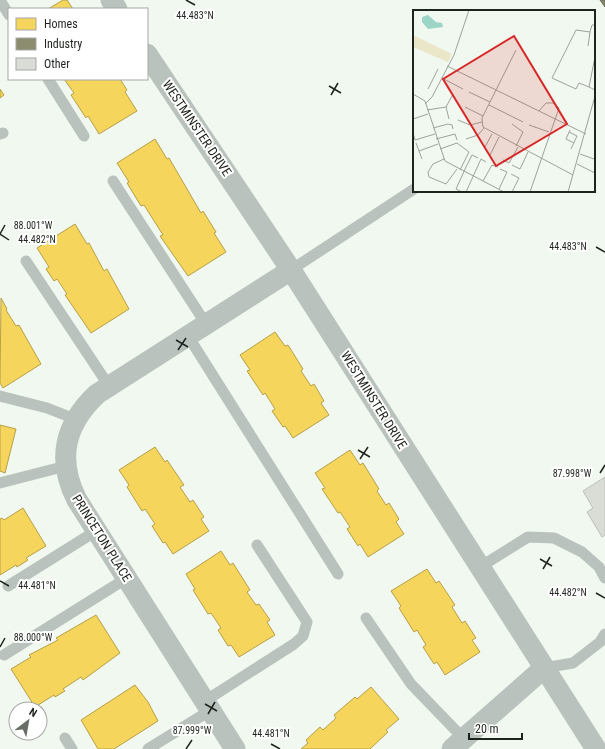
<svg xmlns="http://www.w3.org/2000/svg" width="605" height="749" font-family="'Roboto Condensed',sans-serif">
<style>
.homes{fill:#f6d55c;stroke:#b5a049}
.industry{fill:#8c8c6e;stroke:#6b6c56}
.building{fill:#d9ddd5;stroke:#bcc0b9}
.lines{fill:none;stroke-linecap:round;stroke-linejoin:round}
.lane{stroke:#b9c2bc;stroke-width:11}
.street{stroke:#b9c2bc;stroke-width:21}
.ticks{fill:none;stroke:#1e231d;stroke-width:1.5}
.labels{text-anchor:middle;dominant-baseline:central;stroke-width:4;stroke-linejoin:round;paint-order:stroke}
.street-label{font-size:13px;fill:#1e231d;stroke:#fff}
.inset-road{fill:none;stroke:#9da39b;stroke-width:1}
.view{fill:#d62828;fill-opacity:0.15;stroke:#d62828;stroke-width:2}
.inset-edge{fill:none;stroke:#1e231d;stroke-width:2}
.ticks-label{font-size:10px;text-anchor:middle;fill:#1e231d;stroke:#fff;stroke-width:4;stroke-linejoin:round;paint-order:stroke}
</style>
<rect width="100%" height="100%" fill="#f1f8ef"/>
<path class="homes" d="M63,0H67L73,9H48Z
M64,79H120L127,90L125,92L137,111L99,134L88,116L86,118L71,95L74,93Z
M0,89L4,95L0,98Z
M155,139L167,159L169,158L201,213L203,211L216,232L214,233L226,252L188,276L160,236L163,235L144,205L141,206L127,183L129,182L117,163Z
M75,224L87,244L89,243L104,271L107,269L129,309L91,333L65,295L67,294L57,279L54,281L46,269L49,267L37,248Z
M1,298L7,309L6,310L16,326L19,325L41,364L3,388L0,383Z
M275,332L285,346L288,345L303,369L301,371L311,386L314,384L324,401L321,403L329,415L293,438L285,426L283,427L272,411L275,409L265,393L263,395L247,371L250,370L240,355Z
M0,425L16,429L5,473L0,471Z
M155,447L165,462L167,460L184,485L180,487L190,502L193,500L204,517L201,519L209,531L173,554L165,542L163,543L152,526L155,524L145,509L142,511L127,487L129,485L119,470Z
M350,450L360,465L363,463L379,489L377,491L386,505L389,503L399,519L396,522L404,534L368,557L360,544L358,546L347,529L350,527L340,512L338,513L322,489L325,488L315,473Z
M23,508L46,546L26,558L28,560L17,567L16,565L0,575V519L2,518L4,520Z
M221,551L230,565L233,563L250,590L247,592L256,605L259,604L270,620L267,622L275,635L239,657L231,645L228,646L218,630L221,628L211,613L208,614L193,590L195,589L186,574Z
M427,569L436,583L439,581L455,605L452,607L462,623L465,621L476,638L472,640L480,652L445,675L437,662L434,664L423,647L426,645L417,630L414,632L399,608L401,606L391,591Z
M96,615L120,653L83,680L81,677L63,689L65,691L55,697L54,695L35,707L11,669L31,657L29,655L58,640L56,638Z
M135,685L148,702L158,721L114,749H98L81,720Z
M371,687L399,719L386,730L388,732L370,749H301L308,743L306,740L320,727L323,730L336,718L334,715L355,697L357,699Z"/>
<path class="industry" d="M600,0H605V7Z"/>
<path class="building" d="M605,477V535L602,537L587,512L593,508L583,491Z"/>
<g class="lines">
<path class="lane" d="M0,0L9,15
M48,79L84,136
M0,134L3,133
M113,181L206,324
M26,261L109,386
M291,270L414,189
M188,336L338,574
M0,396L47,408L75,419
M0,483L66,466
M480,567L528,537L554,538L582,552L599,567L605,578
M8,586L96,531
M366,618L411,684L464,739
M4,655L127,578
M544,668L573,663L600,642L605,634
M205,701L294,644L303,636L307,622L257,545
M65,738L72,749
M148,749L211,710"/>
<path class="street" d="M111,0L117,9
M147,54L291,270L596,749
M235,749L77,500C56,459 65,424 97,394L291,270
M452,749L544,668"/>
</g>
<path class="ticks" d="M186,0L195,5M329,86L341,93M331,95L338,83M0,234L5,225M0,234L9,240M596,247L605,252M176,340L188,347M178,350L186,338M358,450L370,457M360,459L368,447M600,473L605,465M540,559L552,566M543,569L550,557M0,581L9,586M596,593L605,598M0,647L5,638M205,704L217,711M208,714L215,702M271,744L280,749M186,749L192,740"/>
<g class="labels">
<g class="street-label">
<text transform="translate(197 128) rotate(56)">WESTMINSTER DRIVE</text>
<text transform="translate(374 400) rotate(58)">WESTMINSTER DRIVE</text>
<text transform="translate(102 538) rotate(58)">PRINCETON PLACE</text>
</g>
</g>
<g transform="translate(413 10)">
<rect width="182" height="182" fill="#f1f8ef"/>
<path d="M0,25L39,44L35,52L0,37Z" fill="#eae6c8"/>
<path d="M15,5L23,12L29,13L30,17L15,19L9,12V7Z" fill="#9cd4c5"/>
<path class="inset-road" d="M175,36L177,22M103,40L69,108L70,117L160,165M182,47L176,77L182,80M34,56L173,124M29,68L50,79M176,77L166,73L163,79L139,68L163,20L177,22L179,15H182M15,79L25,59M56,82L77,92M0,84L12,91L32,151L91,182M12,94L19,87L41,45L56,0M76,95L110,112M52,97L70,106M14,100L33,97M0,109L15,104M36,109L33,97L40,84M45,110L57,115L69,112M99,114L110,122L103,136M116,115L136,122M20,118L35,114L39,115L40,119M157,120L153,129L161,133M156,122L164,126L158,139M0,123L2,130L22,124M23,129L42,124L44,130M53,129L65,125L71,118M3,133L9,149M72,137L79,124M27,139L44,133L56,142L47,160M6,141L25,134M167,144L181,149L182,147M77,145L86,127M31,149L20,154L15,162L16,167L33,174L44,159M90,150L96,153L105,137M164,154L182,163M99,155L107,159L115,142M98,164L106,168L99,182M70,171L79,155L85,157M86,179L94,162L87,159M49,182L43,179L53,157L59,145L65,148M53,182L68,149L73,152M117,182L146,98L140,93H133L126,101M155,182L182,86"/>
<path class="view" d="M101,26L154,114L83,156L30,69Z"/>
<rect width="182" height="182" class="inset-edge"/>
</g>
<g class="ticks-label">
<text x="195" y="19">44.483°N</text>
<text x="33" y="229">88.001°W</text>
<text x="37" y="243">44.482°N</text>
<text x="568" y="250">44.483°N</text>
<text x="572" y="477">87.998°W</text>
<text x="37" y="589">44.481°N</text>
<text x="568" y="596">44.482°N</text>
<text x="33" y="641">88.000°W</text>
<text x="192" y="734">87.999°W</text>
<text x="271" y="737">44.481°N</text>
</g>
<rect x="8" y="8" width="140" height="72" fill="#ffffff" stroke="#a5a7a5"/>
<rect x="16" y="18" width="20" height="12" fill="#f6d55c" stroke="#a5a7a5"/>
<text x="44" y="28" font-size="12" fill="#1e231d">Homes</text>
<rect x="16" y="38" width="20" height="12" fill="#8c8c6e" stroke="#a5a7a5"/>
<text x="44" y="48" font-size="12" fill="#1e231d">Industry</text>
<rect x="16" y="58" width="20" height="12" fill="#d9ddd5" stroke="#a5a7a5"/>
<text x="44" y="68" font-size="12" fill="#1e231d">Other</text>
<g transform="translate(28 721) rotate(31)"><circle r="19" fill="#ffffff" stroke="#a5a7a5"/>
<path d="M0-3L7 15L0 10L-7 15Z" fill="#686e66"/>
<text y="-6" font-size="11" font-weight="bold" text-anchor="middle" fill="#1e231d">N</text>
</g>
<path d="M469 733v6h53v-6" fill="none" stroke="#1e231d" stroke-width="2"/>
<text x="475" y="733" font-size="12" fill="#1e231d" stroke="#ffffff" stroke-width="3" paint-order="stroke">20 m</text>
</svg>
